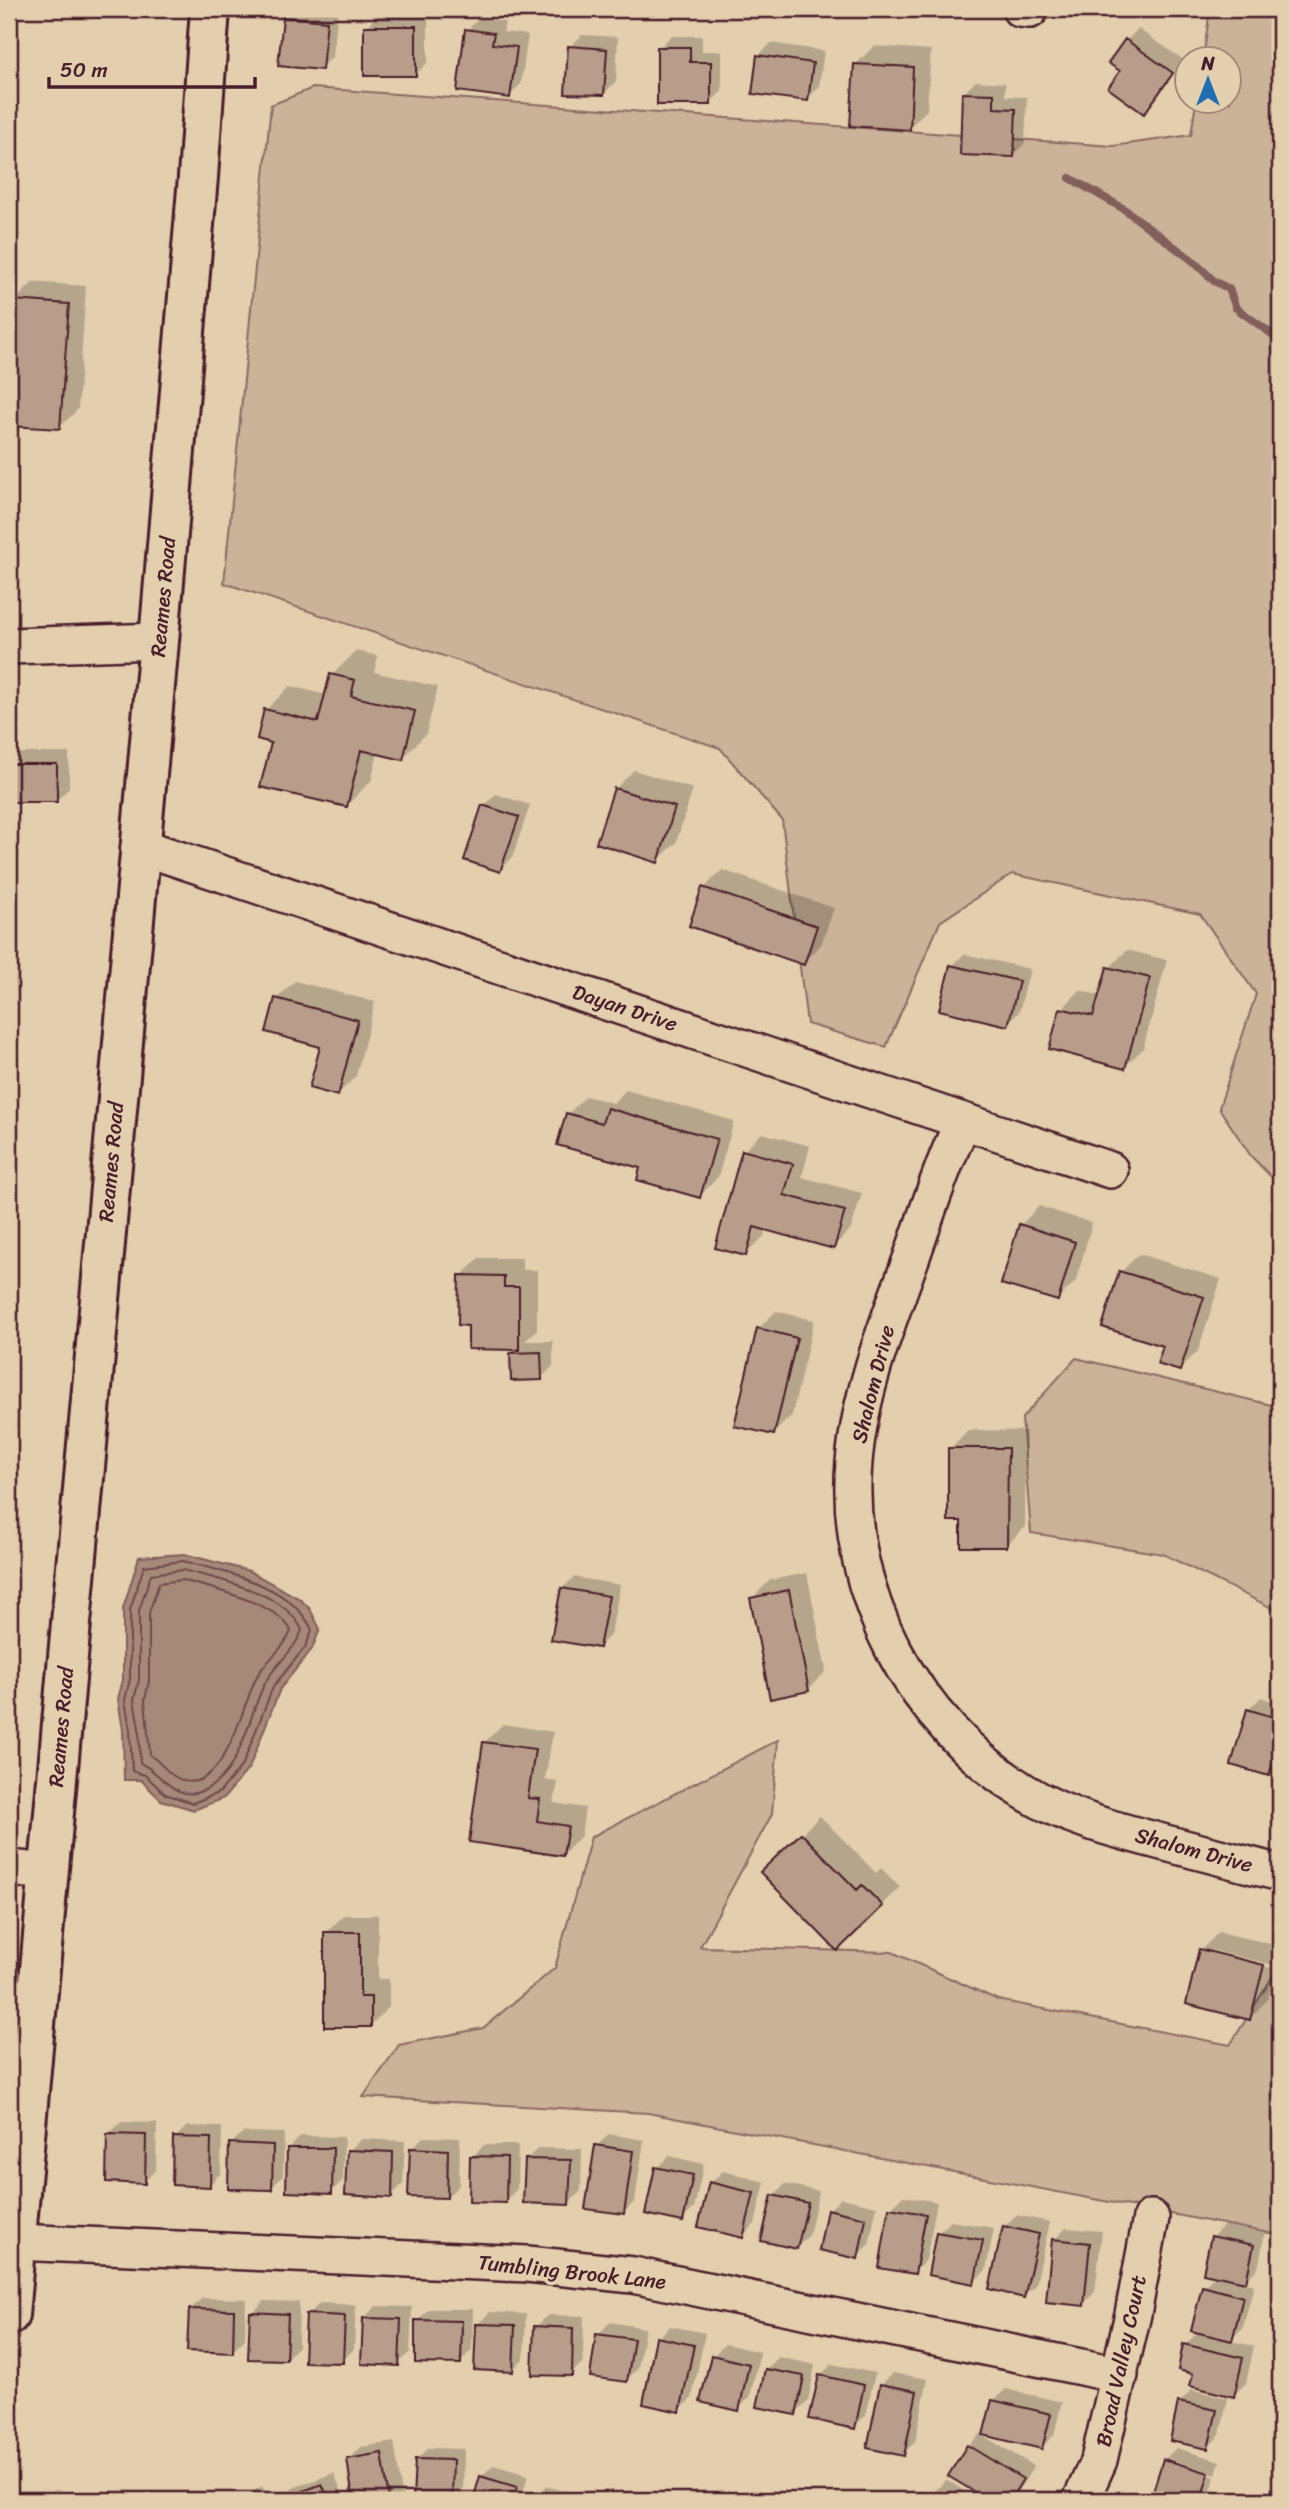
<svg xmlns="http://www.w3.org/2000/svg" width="1289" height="2509" font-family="Sriracha,sans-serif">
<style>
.green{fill:#cab399;stroke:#8a6962;stroke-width:2}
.water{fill:#a7897a;stroke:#825f5a;stroke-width:2}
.shadow{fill:#0003;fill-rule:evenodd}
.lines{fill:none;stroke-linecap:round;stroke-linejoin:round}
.shore{stroke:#6f494b;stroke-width:2}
.stream{stroke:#825f5a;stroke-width:8}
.building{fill:#b89e8a;stroke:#4a1f2b;stroke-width:2}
.minor-casing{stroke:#4a1f2b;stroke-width:40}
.major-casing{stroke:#4a1f2b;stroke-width:44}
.minor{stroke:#e3cfae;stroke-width:35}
.major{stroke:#e3cfae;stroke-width:38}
.labels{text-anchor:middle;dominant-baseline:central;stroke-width:7;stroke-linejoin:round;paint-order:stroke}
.street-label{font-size:21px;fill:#4a1f2b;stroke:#e3cfae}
</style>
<rect width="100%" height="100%" fill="#e3cfae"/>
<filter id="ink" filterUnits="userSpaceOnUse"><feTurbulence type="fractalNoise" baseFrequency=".0143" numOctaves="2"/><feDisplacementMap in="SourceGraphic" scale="14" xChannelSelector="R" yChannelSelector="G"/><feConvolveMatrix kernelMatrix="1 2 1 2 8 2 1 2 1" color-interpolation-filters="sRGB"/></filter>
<g filter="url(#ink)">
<path class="green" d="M1210,9H1280V1186L1251,1156L1219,1108L1256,994L1200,914L1012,874L940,922L886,1047L807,1024L782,820L720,748L224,583L271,105L313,88L1113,146L1191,135L1196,102H1230V60L1203,59Z
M1076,1358L1280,1407V1612L1163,1554L1031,1533L1022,1418Z
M778,1740L772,1814L700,1947L892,1952L998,2000L1230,2045L1280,1965V2235L648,2113L363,2097L399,2045L483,2028L555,1968L591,1837Z"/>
<path class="water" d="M184,1554L249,1571L300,1599L310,1609L320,1629L312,1649L280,1689L249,1768L224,1798L194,1810L161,1800L141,1780H124L123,1730L118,1699L123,1679V1609L139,1557Z"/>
<path class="shadow" d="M294,9L338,10L333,56L321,68L284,18Z
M378,15H428V62L416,74L366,27Z
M479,18L505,22L503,32L528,35L521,84L509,96L467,30Z
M1138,29L1184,60L1156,100L1144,112L1126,41Z
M582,35L618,37L616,81L604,94L570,47Z
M671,36H702V51H722V91L710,103L659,48Z
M771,43L824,51L819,87L807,99L759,55Z
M874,46L931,50L927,110L909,128L856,64Z
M976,81L1005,83V96L1027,97L1025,143L1013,155L964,93Z
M33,282L86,286L78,409L60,427L9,424V369L11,366L15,301Z
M356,651L378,656L374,672L438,687L426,734L402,759L378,753L371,781L347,805L273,742L266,710L290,686L327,695L332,675Z
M9,753H69V788L57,800H9Z
M634,770L693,789L676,843L657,861L599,842L616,788Z
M496,794L530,805L512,858L500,870L484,806Z
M722,870L834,908L821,945L803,963L704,888Z
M1127,950L1167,960L1143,1049L1124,1067L1062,1009L1080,990L1101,996L1109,968Z
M964,954L1030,969L1019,1012L1007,1024L952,966Z
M9,956L17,957L14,1033L9,1039Z
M295,981L375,1002L356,1076L338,1094L322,1045L276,999Z
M626,1090L734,1121L718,1177L700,1196L642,1167L568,1114L586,1096L613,1103Z
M762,1133L810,1146L802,1177L862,1193L851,1229L833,1247L766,1229L764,1236L746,1254L744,1151Z
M1039,1206L1092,1223L1076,1281L1058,1299L1021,1225Z
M1139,1254L1221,1279L1198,1351L1180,1369L1121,1272Z
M479,1258H522V1270H537V1330L525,1341H553V1366L541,1378L512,1353L517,1348L470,1324L461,1276Z
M776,1311L814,1320L792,1415L774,1433L758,1329Z
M968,1430L1026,1431L1025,1527L1007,1545L950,1449Z
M807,1573L826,1671L808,1690L752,1599L770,1580Z
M574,1577L620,1585L611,1634L599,1647L562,1589Z
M1261,1697L1280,1704V1762L1268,1774L1233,1763L1249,1709Z
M503,1724L553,1732L545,1780L558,1782L554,1803L585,1808L581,1836L563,1854L471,1841L485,1742Z
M820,1816L876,1873L881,1868L900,1887L837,1949L762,1872Z
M344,1915H378V1979H389V2007L371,2025L326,1933Z
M1219,1932L1280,1946L1268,1999L1250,2018L1201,1950ZM1211,1950L1273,1965L1272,1968L1211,1954Z
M121,2122L157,2123L156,2170L144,2182L109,2134Z
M187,2126L222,2127L221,2173L209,2185L175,2138Z
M243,2132L284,2133L283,2176L271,2188L231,2144Z
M609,2134L644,2140L635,2201L623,2213L597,2146Z
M301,2136L344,2137L343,2180L331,2192L289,2148Z
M423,2137L460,2138L459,2185L447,2197L411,2149Z
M361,2139L405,2141L403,2184L391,2196L349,2151Z
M484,2145H518L517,2189L505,2201L472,2157Z
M538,2148L582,2149L581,2191L569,2203L526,2160Z
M669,2156L704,2164L694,2208L682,2220L657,2168Z
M723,2171L765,2182L755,2224L743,2236L711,2183Z
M785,2184L819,2191L809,2235L797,2247L773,2196Z
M903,2196L937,2202L926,2260L914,2272L891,2208Z
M841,2198L877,2206L869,2245L857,2257L829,2210Z
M1016,2215L1050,2222L1036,2284L1024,2296L1004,2227Z
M950,2221L994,2228L986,2270L974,2282L938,2233Z
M1224,2225L1265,2233L1258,2268L1244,2282L1254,2285L1243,2327L1230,2341L1254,2346L1246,2383L1234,2395L1195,2372L1185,2345L1199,2331L1203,2287L1217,2274L1212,2237Z
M1066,2228L1102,2231L1095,2292L1083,2304L1054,2240Z
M202,2298L246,2299L245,2339L233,2351L190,2310Z
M264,2301L299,2302L298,2346L286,2359L252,2313Z
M320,2303L356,2305L354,2349L342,2361L308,2315Z
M376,2306L412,2307L410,2352L398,2364L364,2318Z
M429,2309H473L472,2350L460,2362L417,2321Z
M490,2312L526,2314L524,2358L512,2370L478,2324Z
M548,2315L584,2316L583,2362L571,2374L536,2327Z
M610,2322L645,2328L638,2368L626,2381L598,2335Z
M670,2326L705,2333L692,2398L680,2410L658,2338Z
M725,2344L760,2352L750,2397L738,2409L713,2356Z
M779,2357L815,2365L808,2401L795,2413L766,2369Z
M832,2364L875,2373L866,2415L854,2427L820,2376Z
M893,2373L928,2379L915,2442L903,2454L881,2385Z
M1006,2389L1062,2402L1054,2435L1042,2447L993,2401Z
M1192,2390L1228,2398L1220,2435L1208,2447L1180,2402Z
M980,2434L1034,2466L1012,2500H992L950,2476L968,2446Z
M394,2442L403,2500H355L349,2460L361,2447Z
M428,2448L464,2449L463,2500H415L416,2460Z
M1176,2448L1220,2461L1216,2474L1169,2459V2463L1215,2477L1210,2495L1205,2500H1176L1154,2494L1164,2460Z
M493,2465L528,2475L521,2500H475L481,2477Z
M334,2473L345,2500H281L293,2488Z
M946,2479L978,2500H928Z
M262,2486L271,2500H238Z
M546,2486L582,2497L581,2500H534Z"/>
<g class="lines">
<path class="shore" d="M183,1561C226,1572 292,1585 312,1630L306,1646L273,1687L243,1764L220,1792L193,1803L165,1794L145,1775L132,1771L130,1729L125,1700L130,1679V1610L144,1566Z
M183,1570C219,1579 286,1593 302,1630C295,1651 275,1664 265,1683C247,1717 241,1783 195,1793C173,1798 158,1770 140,1763L139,1728L134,1700L139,1680V1611L151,1574Z
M182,1580C209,1588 279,1603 291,1631C285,1649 264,1661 256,1678C243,1704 221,1807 174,1776C166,1771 159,1761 150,1755L145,1700L149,1681V1613L159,1583Z"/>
<path class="stream" d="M1070,178L1124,209L1192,260L1214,281L1229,289L1236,308L1280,340"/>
</g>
<path class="building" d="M283,17L327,21L322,70L278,66Z
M364,26H416V76H364Z
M465,29L494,33L492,44L517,47L510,98L457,91Z
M1125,39L1173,73L1144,114L1108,88L1120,71L1108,63Z
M568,46L607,49L604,95L565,94Z
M657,47H690V62H711V105H657Z
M757,55L813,63L808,101L752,94Z
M854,64L913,67L910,130L850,126Z
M962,93L994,94V108L1016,109L1014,157L960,155Z
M13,300L69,304L60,429L9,426V371Z
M330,674L355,680L351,696L415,711L403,760L361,750L347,807L260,787L271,743L257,739L264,709L318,722Z
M9,764H57V802H9Z
M614,788L675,807L658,863L596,843Z
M482,805L519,817L500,872L464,860Z
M702,887L817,926L804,965L689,926Z
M950,965L1019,981L1008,1026L939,1010Z
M1107,967L1150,978L1125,1069L1049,1049L1060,1008L1093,1016Z
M275,998L358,1020L338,1096L309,1088L320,1047L266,1032Z
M607,1108L717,1139L700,1198L637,1180L640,1168L557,1145L566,1113L602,1123Z
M742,1150L793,1164L784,1195L845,1211L834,1249L754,1227L746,1256L715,1248Z
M1019,1224L1075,1242L1058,1301L1001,1284Z
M1119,1271L1204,1297L1180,1371L1157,1364L1163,1346L1102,1327Z
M459,1275L504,1276V1287H519V1350L468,1349V1326L458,1325Z
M757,1328L797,1338L774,1435L734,1426Z
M541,1352L542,1380L511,1381L510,1353Z
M948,1448H1008L1007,1547H961V1521H948Z
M561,1588L609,1596L599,1648L551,1640Z
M789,1590L809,1691L770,1699L750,1598Z
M1247,1709L1280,1719V1737L1269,1776L1231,1765Z
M483,1742L535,1749L528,1798L540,1799L537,1821L568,1826L563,1856L469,1842Z
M801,1833L857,1890L862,1885L883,1906L837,1951L760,1872Z
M324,1932H360V1997H371V2027H324Z
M1199,1949L1264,1965L1250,2020L1186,2004Z
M107,2134L146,2135L145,2184L106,2182Z
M173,2137L211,2138L210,2187L172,2185Z
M229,2143L273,2145L272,2190L228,2189Z
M595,2145L633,2151L624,2214L585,2209Z
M287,2148H333L332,2194L286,2192Z
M410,2148L448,2150L447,2198L408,2197Z
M347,2150L393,2152L392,2198L345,2195Z
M470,2156L507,2157L506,2203L469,2202Z
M525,2159L571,2160L569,2205L523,2203Z
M655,2167L693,2175L683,2222L645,2214Z
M709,2182L754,2193L743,2238L698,2227Z
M772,2195L808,2203L797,2249L761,2241Z
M889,2208L926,2214L915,2274L879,2268Z
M827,2209L866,2218L858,2259L819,2250Z
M1003,2226L1039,2234L1024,2298L989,2289Z
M936,2232L983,2240L974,2284L928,2275Z
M1211,2236L1254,2245L1246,2282L1203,2273Z
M1052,2239L1090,2243L1084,2306L1046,2302Z
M1202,2286L1243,2297L1232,2341L1191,2331Z
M189,2309L234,2310L233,2353L187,2351Z
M250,2312L288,2314L286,2360L248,2359Z
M306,2314L345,2316L343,2363L304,2362Z
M363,2318L401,2319L399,2366L361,2364Z
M415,2320L462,2321L461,2364L415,2363Z
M476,2324L515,2325L513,2372L474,2370Z
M534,2326L573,2328L572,2376L532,2375Z
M596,2334L634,2339L627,2382L590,2377Z
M656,2337L694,2345L680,2412L643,2404Z
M1183,2344L1243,2358L1234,2397L1190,2386L1193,2374L1178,2370Z
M711,2355L749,2364L739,2411L700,2402Z
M765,2369L804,2376L796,2415L757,2407Z
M819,2375L864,2385L855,2429L809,2419Z
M880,2384L917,2391L904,2456L867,2448Z
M992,2400L1051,2414L1042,2449L983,2435Z
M1178,2402L1217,2410L1208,2449L1170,2441Z
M967,2445L1023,2479L1010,2500H988L948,2476Z
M382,2453L389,2500H353L347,2459Z
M415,2459L453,2460L452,2500H413Z
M1163,2459L1209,2473L1201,2500H1170L1152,2495Z
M480,2476L517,2487L513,2500H473Z
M322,2484L329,2500H279Z"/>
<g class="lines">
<g class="minor-casing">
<path id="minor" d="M1020,9L1030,10
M9,646L159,641
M139,846L1110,1170
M963,1121C942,1166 927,1213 911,1259C887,1324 860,1392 854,1462C843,1593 914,1724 1025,1792C1066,1817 1112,1829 1158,1841C1199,1852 1239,1862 1280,1873
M9,1868L48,1872
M15,2242L527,2264L633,2275L1120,2375
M1081,2500L1099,2460L1133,2314L1151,2218"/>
</g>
<g class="major-casing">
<path id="major" d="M9,2315L159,641L198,177L210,9"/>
</g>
<use href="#minor" class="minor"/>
<use href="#major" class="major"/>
</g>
</g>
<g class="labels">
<g class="street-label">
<text transform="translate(163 597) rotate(-85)">Reames Road</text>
<text transform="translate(625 1008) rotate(18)">Dayan Drive</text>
<text transform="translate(111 1162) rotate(-85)">Reames Road</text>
<text transform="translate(873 1384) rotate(-76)">Shalom Drive</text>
<text transform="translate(61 1727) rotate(-85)">Reames Road</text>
<text transform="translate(1194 1850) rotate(15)">Shalom Drive</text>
<text transform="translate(572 2272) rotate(6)">Tumbling Brook Lane</text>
<text transform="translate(1121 2361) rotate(-78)">Broad Valley Court</text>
</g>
</g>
<rect width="1289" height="2509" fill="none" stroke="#e3cfae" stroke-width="35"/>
<rect x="18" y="18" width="1254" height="2474" fill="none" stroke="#4a1f2b" stroke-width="2.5" filter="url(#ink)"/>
<g transform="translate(1208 80)"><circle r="33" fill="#e3cfae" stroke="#a6897a" stroke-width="2"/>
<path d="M0-5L12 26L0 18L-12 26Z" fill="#1f6fb2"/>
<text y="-10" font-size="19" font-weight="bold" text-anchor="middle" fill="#4a1f2b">N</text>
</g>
<path d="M49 77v10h206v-10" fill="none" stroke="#4a1f2b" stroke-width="3.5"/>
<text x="60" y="77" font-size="21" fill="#4a1f2b" stroke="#e3cfae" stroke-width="5" paint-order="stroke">50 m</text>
</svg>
